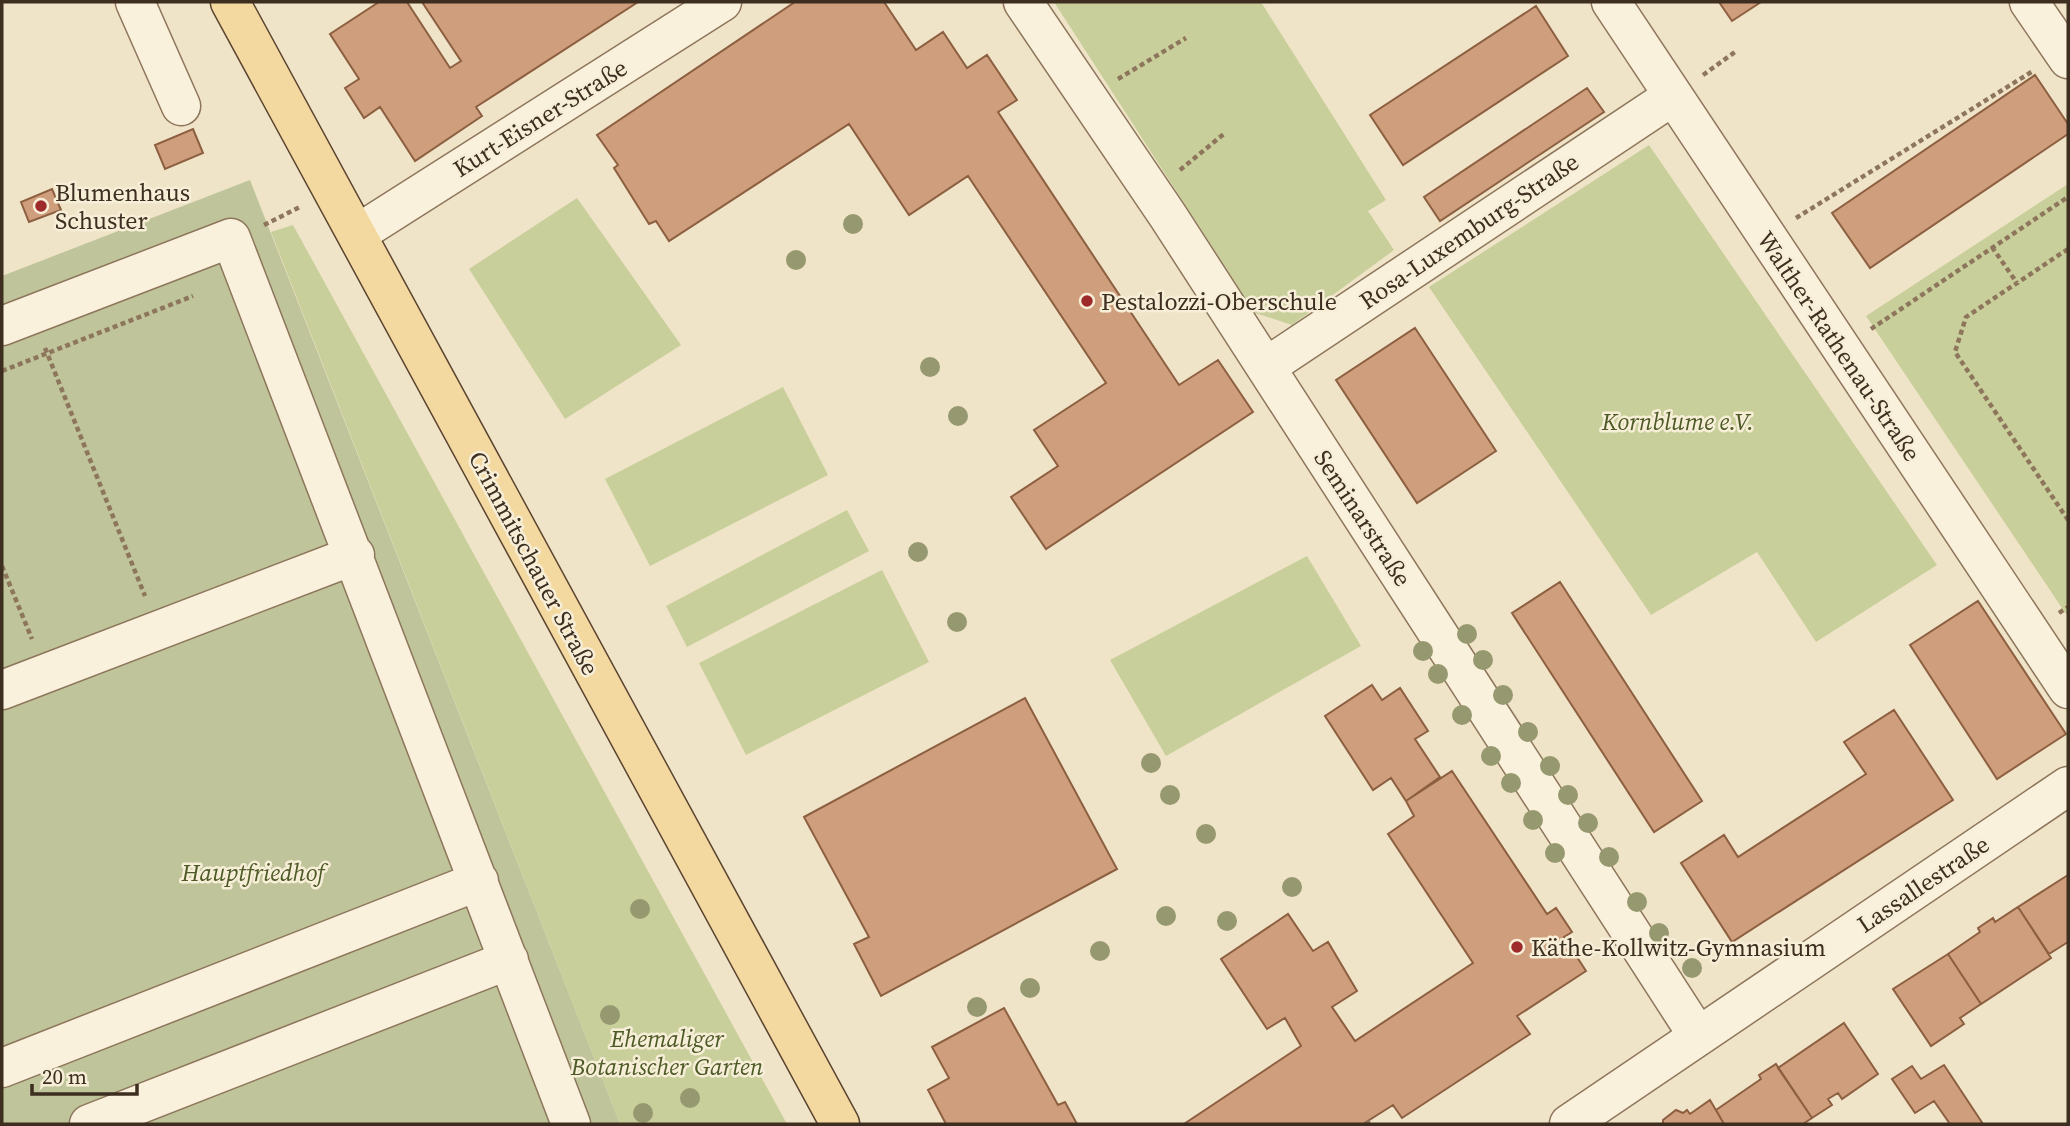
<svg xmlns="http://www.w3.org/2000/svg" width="2070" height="1126" font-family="'Source Serif 4',serif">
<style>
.green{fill:#c9cf9b}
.cemetery{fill:#bfc49a}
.building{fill:#cf9f7d;stroke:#8d5f41;stroke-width:2}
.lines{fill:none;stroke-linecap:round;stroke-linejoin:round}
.minor-casing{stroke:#8d765c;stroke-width:41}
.major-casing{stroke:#5b4430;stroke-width:41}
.path{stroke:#8d765c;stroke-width:4.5;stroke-dasharray:5 3.5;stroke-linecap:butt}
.minor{stroke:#faf1dc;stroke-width:38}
.major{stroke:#f3d9a0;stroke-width:38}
.tree{fill:#96986f}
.poi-dot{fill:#9e2a2b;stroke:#f7eed8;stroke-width:2.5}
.labels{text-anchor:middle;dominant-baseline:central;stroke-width:5;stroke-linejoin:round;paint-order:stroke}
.street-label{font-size:24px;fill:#3d2e20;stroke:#f7eed8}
.poi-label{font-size:24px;fill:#3d2e20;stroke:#f7eed8;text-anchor:start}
.park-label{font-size:24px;font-style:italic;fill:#4d5a26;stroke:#f7eed8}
</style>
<rect width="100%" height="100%" fill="#f0e4c8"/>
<path class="green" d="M1054,2H1261L1386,200L1368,211L1394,250L1292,325L1255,313Z
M1649,145L1937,565L1816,642L1757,552L1651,615L1429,287Z
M2068,184V617L1866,316Z
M577,198L681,345L565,419L469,269Z
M293,225L787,1124H620L271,232Z
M783,387L828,475L650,566L605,479Z
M847,510L869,551L687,647L666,606Z
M1307,556L1361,646L1166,756L1110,660Z
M882,570L929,662L746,755L699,663Z"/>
<path class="cemetery" d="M250,180L620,1124H2V276Z"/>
<path class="building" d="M379,2H407L450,68L461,61L422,2H638L476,107L482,116L415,161L380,107L364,118L345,88L359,79L330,34Z
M795,2H884L916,50L943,32L967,68L987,55L1017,100L998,112L1179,385L1218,360L1253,412L1046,549L1011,497L1058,466L1034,430L1106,383L968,176L909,215L849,124L669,241L656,221L649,224L614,168L618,165L597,135Z
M1719,2H1761L1732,21Z
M1536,6L1568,56L1403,165L1370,115Z
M2035,75L2068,124V134L1870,268L1832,213Z
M1587,88L1604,112L1440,221L1424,197Z
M193,129L203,153L165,169L155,145Z
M52,189L61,210L29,222L21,202Z
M1415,328L1496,451L1417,503L1336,380Z
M1560,582L1702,801L1654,832L1512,613Z
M1978,601L2066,734L1997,779L1910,645Z
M1372,685L1382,700L1400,688L1428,731L1415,739L1440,777L1406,801L1391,778L1373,790L1325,716Z
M1025,698L1117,869L881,996L854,944L869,937L804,817Z
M1894,710L1953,800L1732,942L1681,863L1724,835L1738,857L1866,774L1844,742Z
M1452,771L1547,914L1556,908L1572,932L1564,937L1586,971L1517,1016L1530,1034L1402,1118L1393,1105L1363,1124H1184L1301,1046L1285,1018L1267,1029L1221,959L1288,914L1313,951L1328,942L1357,991L1332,1007L1355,1041L1473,963L1388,834L1414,816L1406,801Z
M2068,875V942L2049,954L2018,907Z
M2018,907L2051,958L1981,1004L1948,954L1980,932L1978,928L1993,918L1995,922Z
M1948,954L1981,1004L1960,1018L1964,1024L1931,1046L1893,989Z
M1004,1008L1058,1105L1065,1102L1077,1124H946L928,1090L949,1078L932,1047Z
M1844,1023L1878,1074L1842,1099L1838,1093L1828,1099L1832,1105L1812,1118L1778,1068Z
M1776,1064L1812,1118L1803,1124H1724L1716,1110L1761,1079L1759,1075Z
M1944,1065L1983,1124H1950L1934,1101L1915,1113L1892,1079L1912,1066L1921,1079Z
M1710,1100L1724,1124H1663V1120L1676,1110L1683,1113L1687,1110L1690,1114Z"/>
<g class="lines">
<g class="minor-casing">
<path id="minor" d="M135,2L181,106
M1023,2L1168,216L1698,1036
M1611,2L2068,689
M2029,2L2068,59
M357,234L722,2
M2,326L231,238L571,1124
M1266,367L1673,96
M2,690L355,555
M2,1068L479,881
M89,1124L509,960
M1569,1124L2068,786"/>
</g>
<g class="major-casing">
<path id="major" d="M230,2L840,1124"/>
</g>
<path class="path" d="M1703,75L1735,52
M1118,79L1186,38
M1180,170L1225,133
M1796,218L2033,71
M264,225L300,207
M1992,247L2017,283
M2068,249L1966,317L1955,352L2068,520
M1871,329L2068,197
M45,348L145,596
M2,371L193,296
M2,566L32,639
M2059,613L2068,607
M1367,1121L1369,1124"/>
<use href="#minor" class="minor"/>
<use href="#major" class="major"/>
</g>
<g class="tree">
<circle cx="853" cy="224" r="10"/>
<circle cx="796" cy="260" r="10"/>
<circle cx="930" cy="367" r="10"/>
<circle cx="958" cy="416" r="10"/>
<circle cx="918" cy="552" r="10"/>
<circle cx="957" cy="622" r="10"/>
<circle cx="1467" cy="634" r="10"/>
<circle cx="1423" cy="651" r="10"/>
<circle cx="1483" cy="660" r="10"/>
<circle cx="1438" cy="674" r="10"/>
<circle cx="1503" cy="695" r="10"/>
<circle cx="1462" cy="715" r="10"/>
<circle cx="1528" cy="732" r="10"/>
<circle cx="1491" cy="756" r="10"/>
<circle cx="1151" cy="763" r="10"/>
<circle cx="1550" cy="766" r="10"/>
<circle cx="1511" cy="783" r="10"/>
<circle cx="1170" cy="795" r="10"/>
<circle cx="1568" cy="795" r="10"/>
<circle cx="1533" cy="820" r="10"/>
<circle cx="1588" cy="823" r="10"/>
<circle cx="1206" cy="834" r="10"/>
<circle cx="1555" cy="853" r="10"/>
<circle cx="1609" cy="857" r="10"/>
<circle cx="1292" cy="887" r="10"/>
<circle cx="1637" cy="902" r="10"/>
<circle cx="640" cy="909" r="10"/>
<circle cx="1166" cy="916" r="10"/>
<circle cx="1227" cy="921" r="10"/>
<circle cx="1659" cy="933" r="10"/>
<circle cx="1100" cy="951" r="10"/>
<circle cx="1692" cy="968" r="10"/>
<circle cx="1030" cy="988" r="10"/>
<circle cx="977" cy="1007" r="10"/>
<circle cx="610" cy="1015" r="10"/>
<circle cx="690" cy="1098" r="10"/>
<circle cx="643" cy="1113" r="10"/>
</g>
<g class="poi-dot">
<circle cx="41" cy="206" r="7"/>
<circle cx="1087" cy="301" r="7"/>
<circle cx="1517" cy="947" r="7"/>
</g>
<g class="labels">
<g class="street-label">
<text transform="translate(540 118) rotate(-32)">Kurt-Eisner-Straße</text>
<text transform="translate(1469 231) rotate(-34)">Rosa-Luxemburg-Straße</text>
<text transform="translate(1839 346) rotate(56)">Walther-Rathenau-Straße</text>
<text transform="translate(1363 518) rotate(57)">Seminarstraße</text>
<text transform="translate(534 563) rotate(62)">Crimmitschauer Straße</text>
<text transform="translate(1923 884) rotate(-34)">Lassallestraße</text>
</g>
<g class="poi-label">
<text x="55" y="192">Blumenhaus<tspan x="55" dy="28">Schuster</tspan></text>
<text x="1101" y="301">Pestalozzi-Oberschule</text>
<text x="1531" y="947">Käthe-Kollwitz-Gymnasium</text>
</g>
<g class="park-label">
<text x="1678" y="421">Kornblume e.V.</text>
<text x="253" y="872">Hauptfriedhof</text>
<text x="667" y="1038">Ehemaliger<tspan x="667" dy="28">Botanischer Garten</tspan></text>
</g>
</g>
<rect width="2070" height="1126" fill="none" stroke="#3d2e20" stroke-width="7"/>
<path d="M32 1084v10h105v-10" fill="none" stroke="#3d2e20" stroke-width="3.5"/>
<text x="42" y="1084" font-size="21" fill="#3d2e20" stroke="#f7eed8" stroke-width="5" paint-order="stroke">20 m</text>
</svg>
